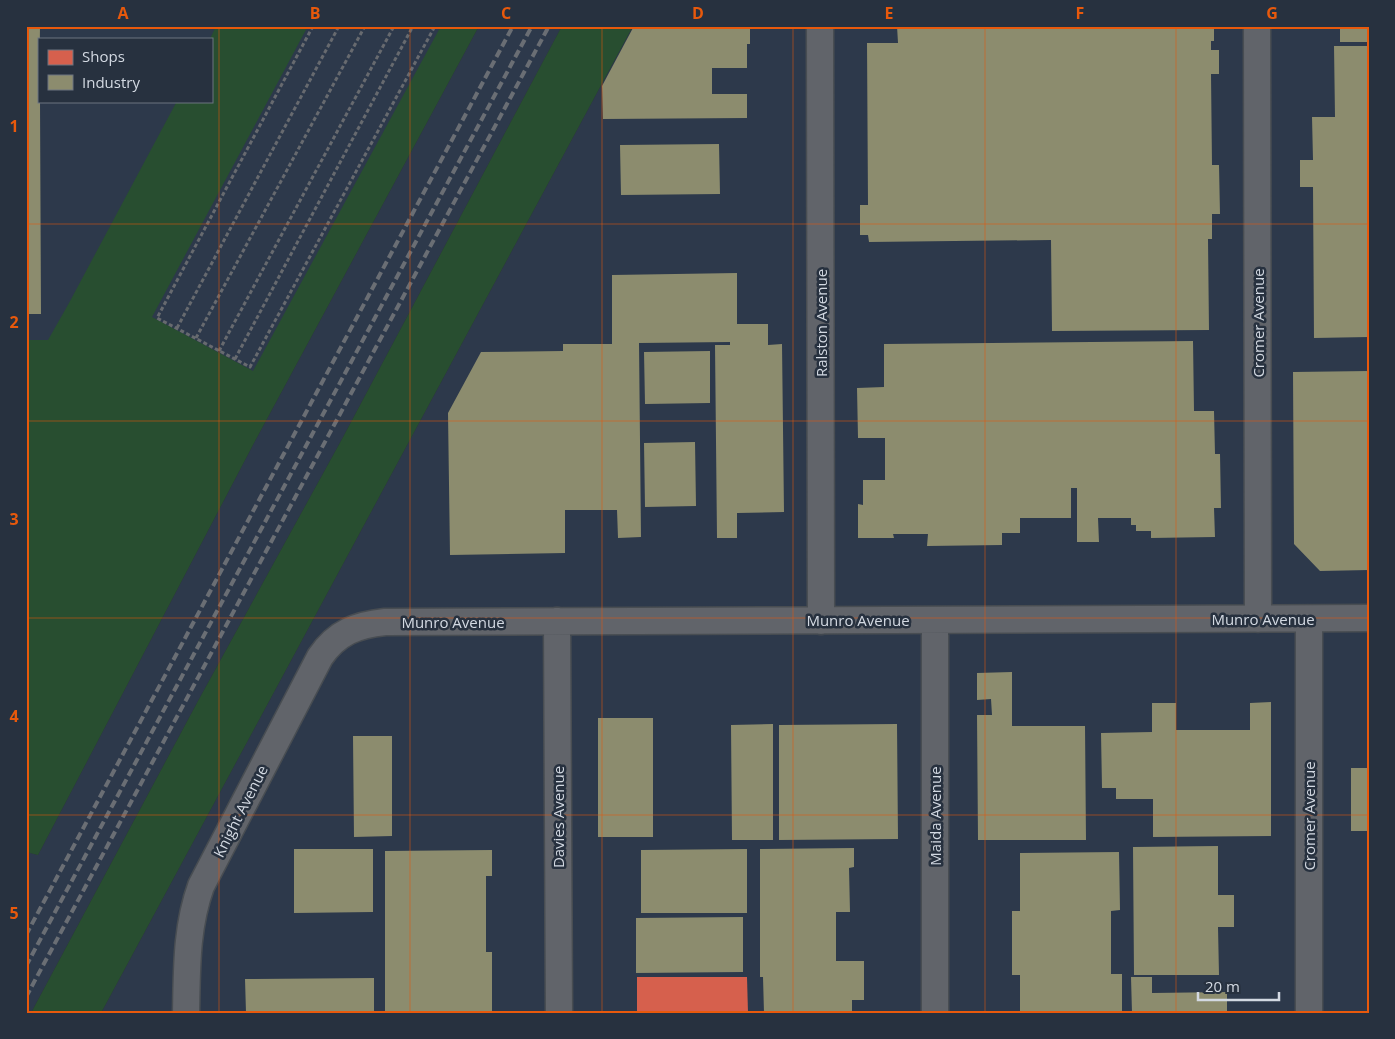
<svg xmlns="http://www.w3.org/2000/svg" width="1395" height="1039" font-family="'Open Sans',sans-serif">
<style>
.built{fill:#2d394b;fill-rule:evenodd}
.green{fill:#284e30}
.shops{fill:#d6604d}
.industry{fill:#8c8c6e}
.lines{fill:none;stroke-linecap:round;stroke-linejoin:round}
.minor-casing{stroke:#484d52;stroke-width:29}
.path{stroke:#676a6f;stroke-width:3;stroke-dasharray:4 2.5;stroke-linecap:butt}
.minor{stroke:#61646a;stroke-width:26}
.rail{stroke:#6a6e74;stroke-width:4;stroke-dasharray:8 4;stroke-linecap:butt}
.grid{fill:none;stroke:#e8590c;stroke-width:1;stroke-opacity:0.55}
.labels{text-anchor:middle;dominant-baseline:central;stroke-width:5;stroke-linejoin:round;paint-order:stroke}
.street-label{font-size:15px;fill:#d3d9e2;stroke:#27313f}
.neatline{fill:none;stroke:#e8590c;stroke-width:2}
.grid-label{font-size:16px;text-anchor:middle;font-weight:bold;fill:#e8590c}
</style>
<rect width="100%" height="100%" fill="#2d3239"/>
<path class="built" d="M26,26H461L260,395L48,340H26ZM39,39H211V101H39Z
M479,26H562L342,439L198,701L31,1013H26V852L38,855L254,443Z
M633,26H1369V1013H101Z"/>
<path class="green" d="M216,26H308L152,317L253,371L441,26H479L254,443L38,855L26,852V340H48L69,303L177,101H211V39H210Z
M562,26H633L101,1013H31L198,701L342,439Z"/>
<path class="shops" d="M637,977H747L748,1013H637Z"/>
<path class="industry" d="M26,26H40L39,101H40L41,314H26Z
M634,26H750V44H747V68H712V94H747V118L603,119L602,86Z
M897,26H1214V41H1211V50H1219V74H1211L1212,165H1219L1220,214H1212V239H1208L1209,330L1052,331L1051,240L869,242L868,235H860V205H868L867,43H898Z
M1340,26H1369V42H1340Z
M1334,46H1369V337L1314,338L1313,187H1300V160H1313L1312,117H1335Z
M719,144L720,194L621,195L620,145Z
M737,273V324H768V345L782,344L784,512L737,513V538H717L715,345H730V342L639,343L641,537L618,538L617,510H565V553L450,555L448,413L481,352L563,351V344H612V275Z
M1193,341L1194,411H1214L1215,454H1220L1221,508H1214L1215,537L1151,538V531H1136V525H1131V518H1098L1099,542H1077V488H1071V518H1020V533H1002V545L927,546L928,534H893L894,538H858V504L863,505V480H885V438H858L857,388L884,387V344Z
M710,351V403L645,404L644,352Z
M1369,371V570L1320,571L1294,544L1293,372Z
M695,442L696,506L645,507L644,443Z
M1012,672V726H1085L1086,840H978L977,715H992L991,699L977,700V673Z
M1271,702V836L1153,837V799H1116V788H1102L1101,733L1152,732V703H1176V730H1250V703Z
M598,718H653V837H598Z
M773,724V840H732L731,725Z
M897,724L898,839L779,840V725Z
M353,736H392V836L354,837Z
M1351,768H1369V831H1351Z
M1218,846V895H1234V927H1218L1219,975H1134L1133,847Z
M854,848V867L849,868L850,912H836V961H864V1000H852V1013H764L763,977H760V849Z
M294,849H373V912L294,913Z
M747,849V913H641V850Z
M492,850V876H486V952H492V1013H385V851Z
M1119,852L1120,910L1111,911V974H1122V1013H1020V975H1012V911H1020V853Z
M743,917V972L636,973V918Z
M1131,977H1152V993L1227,992V1013H1132Z
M374,978V1013H246L245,979Z"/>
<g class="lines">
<g class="minor-casing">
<path id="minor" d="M820,26L821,621
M1257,26L1258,619
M935,620V1013
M557,621L559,1013
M186,1013C187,969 186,928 201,886L320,657C337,632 357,625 385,622L1369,618
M1309,1013V619"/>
</g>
<path class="path" d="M313,26L157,318L250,367L435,26
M177,328L339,26
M196,338L365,26
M219,351L394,26
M235,359L413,26"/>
<use href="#minor" class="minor"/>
<path class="rail" d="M26,935L513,26
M26,966L532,26
M26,997L549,26"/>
</g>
<path class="grid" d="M219,26V1013M410,26V1013M602,26V1013M793,26V1013M985,26V1013M1176,26V1013M26,224H1369M26,421H1369M26,618H1369M26,815H1369"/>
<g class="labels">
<g class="street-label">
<text transform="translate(821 323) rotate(-90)">Ralston Avenue</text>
<text transform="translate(1258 323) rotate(-90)">Cromer Avenue</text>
<text x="1263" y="619">Munro Avenue</text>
<text x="858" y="620">Munro Avenue</text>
<text x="453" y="622">Munro Avenue</text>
<text transform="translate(240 811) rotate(-63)">Knight Avenue</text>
<text transform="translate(935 816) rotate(-90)">Maida Avenue</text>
<text transform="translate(1309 816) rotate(-90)">Cromer Avenue</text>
<text transform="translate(558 817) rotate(-90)">Davies Avenue</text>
</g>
</g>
<rect width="1395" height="1039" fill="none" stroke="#27313f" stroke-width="55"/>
<rect x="38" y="38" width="175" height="65" fill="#27313f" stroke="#6c7480"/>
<rect x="48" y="50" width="25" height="15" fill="#d6604d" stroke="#6c7480"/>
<text x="82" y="62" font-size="15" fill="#d3d9e2">Shops</text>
<rect x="48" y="75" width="25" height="15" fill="#8c8c6e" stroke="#6c7480"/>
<text x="82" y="88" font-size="15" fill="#d3d9e2">Industry</text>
<path d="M1198 992v8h81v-8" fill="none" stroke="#d3d9e2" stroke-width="2.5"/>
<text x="1205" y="992" font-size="15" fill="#d3d9e2" stroke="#27313f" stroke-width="4" paint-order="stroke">20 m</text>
<rect x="28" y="28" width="1340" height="984" class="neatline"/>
<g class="grid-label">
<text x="123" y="19">A</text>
<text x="315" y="19">B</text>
<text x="506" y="19">C</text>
<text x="698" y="19">D</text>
<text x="889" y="19">E</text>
<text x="1080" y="19">F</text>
<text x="1272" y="19">G</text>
<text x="14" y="132">1</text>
<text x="14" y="328">2</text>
<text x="14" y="525">3</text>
<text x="14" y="722">4</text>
<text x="14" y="919">5</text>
</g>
</svg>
